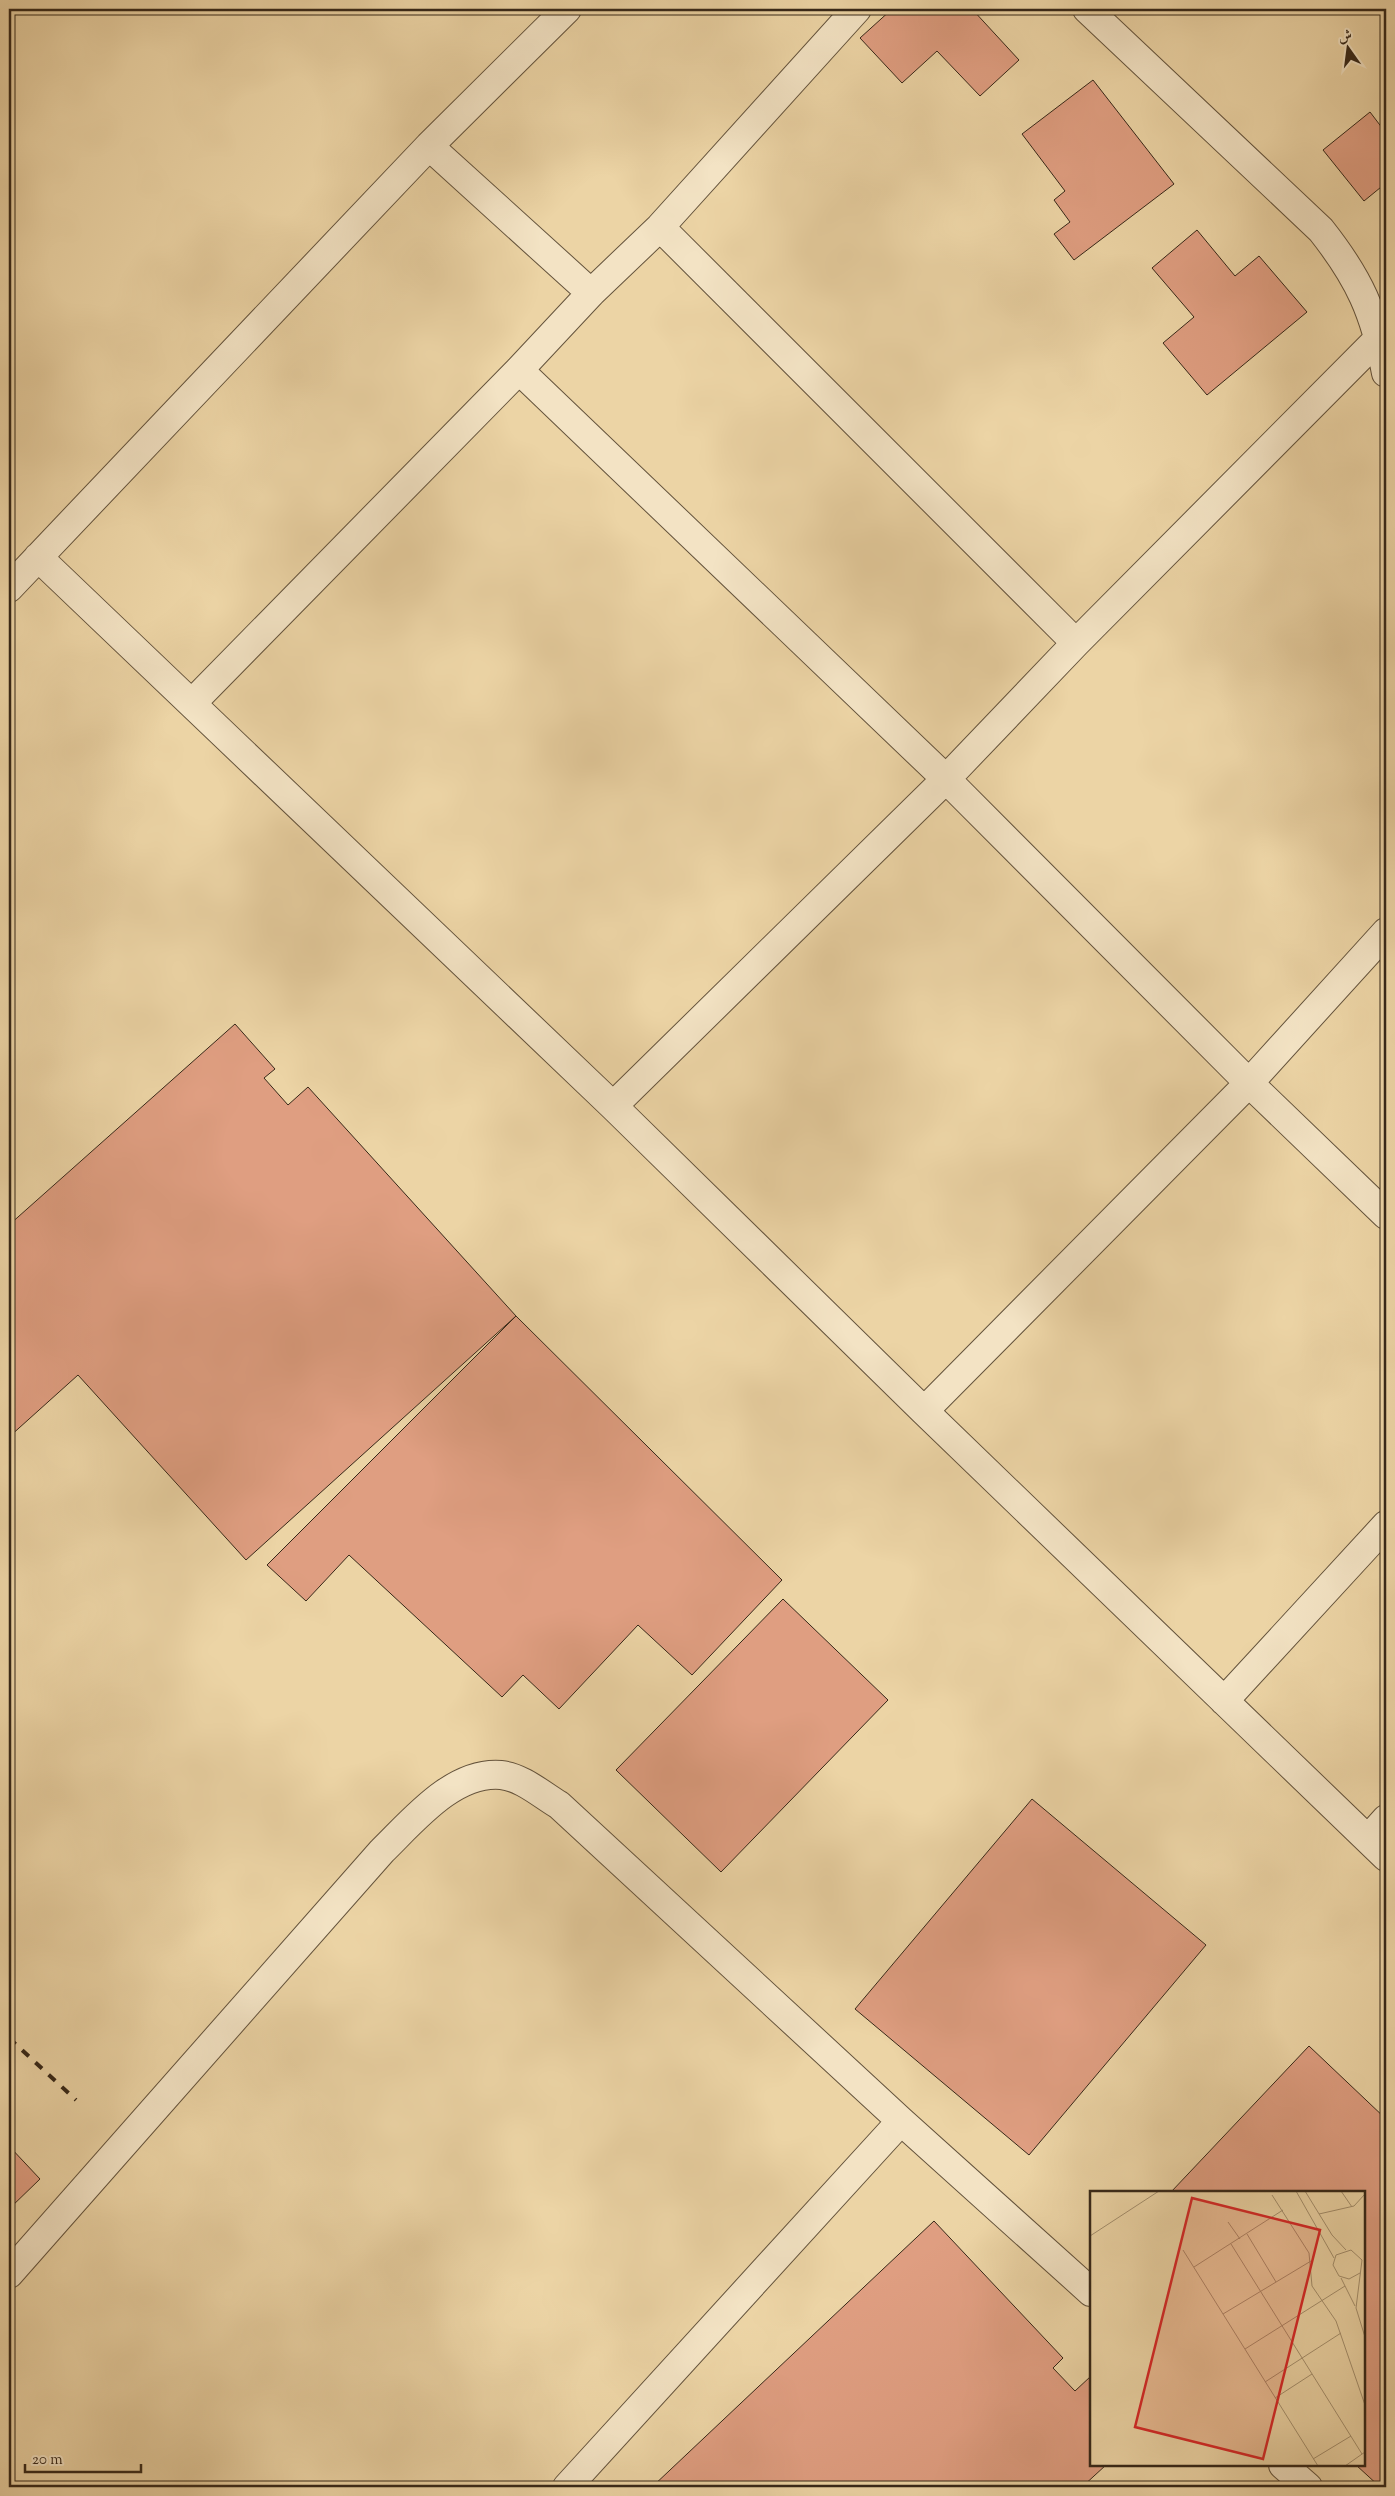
<svg xmlns="http://www.w3.org/2000/svg" width="1395" height="2496" font-family="'Sorts Mill Goudy',Amiri,serif">
<style>
.building{fill:#df9e81;stroke:#372819}
.lines{fill:none;stroke-linecap:round;stroke-linejoin:round}
.minor-casing{stroke:#64533c;stroke-width:30}
.minor{stroke:#f3e3c4;stroke-width:28}
.rail{stroke:#372819;stroke-width:4;stroke-dasharray:9 9;stroke-linecap:butt}
.inset-road{fill:none;stroke:#a48f6d;stroke-width:1}
.view{fill:#d62828;fill-opacity:0.15;stroke:#d62828;stroke-width:2.5}
.inset-edge{fill:none;stroke:#372819;stroke-width:2.5}
</style>
<rect width="100%" height="100%" fill="#ecd4a5"/>
<filter id="stains"><feTurbulence type="fractalNoise" baseFrequency=".004" numOctaves="4"/><feColorMatrix values="0 0 0 0 .2 0 0 0 0 .09 0 0 0 0 .02 0 0 0 .5 -.17"/></filter>
<radialGradient id="worn" r=".72"><stop offset=".6" stop-color="#630" stop-opacity="0"/><stop offset="1" stop-color="#630" stop-opacity=".3"/></radialGradient>
<path class="building" d="M892,9H972L1019,60L980,96L937,51L902,83L860,38Z
M1093,80L1174,184L1074,260L1054,234L1070,222L1054,200L1065,191L1022,134Z
M1370,112L1386,133V183L1364,201L1323,150Z
M1197,230L1235,276L1259,256L1307,312L1207,395L1163,343L1194,317L1152,268Z
M235,1024L275,1069L264,1078L288,1105L308,1087L516,1316L246,1560L78,1375L9,1437V1225Z
M516,1316L782,1580L692,1675L638,1625L559,1709L523,1675L502,1697L349,1555L306,1601L267,1565Z
M783,1599L888,1700L721,1872L616,1770Z
M1032,1799L1206,1945L1029,2155L855,2009Z
M1309,2046L1386,2119V2487H1380L1356,2465H1364V2192H1171Z
M9,2146L40,2179L9,2209Z
M934,2221L1063,2358L1053,2368L1075,2391L1091,2376V2465H1106L1082,2487H652Z"/>
<g class="lines">
<g class="minor-casing">
<path id="minor" d="M1087,9L1321,230C1359,278 1375,313 1386,373
M429,146L591,293
M660,227L1076,643
M519,370L946,779L1249,1083L1386,1215
M38,557L613,1106L924,1411L1386,1857
M9,588L429,146L567,9
M193,702L519,370L591,293L660,227L857,9
M613,1106L946,779L1076,643L1380,337
M924,1411L1249,1083L1386,932
M1224,1701L1386,1525
M1368,1839L1386,1819
M9,2274L382,1851C413,1821 453,1771 501,1775C522,1777 542,1795 559,1805L901,2121L1091,2292
M1283,2465L1308,2487
M567,2487L901,2121"/>
</g>
<use href="#minor" class="minor"/>
<path class="rail" d="M9,2038L76,2100"/>
</g>
<g transform="translate(1090 2191)">
<rect width="275" height="275" fill="#ecd4a5"/>
<path class="inset-road" d="M206,0L244,67M215,0L242,44L256,59M251,0L262,16M182,4L219,62L222,95L246,130L275,214M229,23L264,15L275,3M138,31L150,48M157,43L186,91M0,45L69,0M141,53L272,263M93,59L228,275M104,76L193,19M270,82L259,88L249,85L243,74L246,64L261,59L272,69L266,117L275,146M251,87L265,115M133,123L221,70M155,158L255,95M175,191L251,142M185,207L222,183M223,268L261,245M255,275L275,261"/>
<path class="view" d="M102,7L230,39L173,268L45,236Z"/>
<rect width="275" height="275" class="inset-edge"/>
</g>
<rect width="1395" height="2496" fill="none" stroke="#ecd4a5" stroke-width="30"/>
<rect x="10" y="10" width="1375" height="2476" fill="none" stroke="#372819" stroke-width="2.5"/>
<rect x="15" y="15" width="1365" height="2466" fill="none" stroke="#372819"/>
<g transform="translate(1348 48) rotate(346)" stroke="#f3e3c4" stroke-width="4" paint-order="stroke">
<path d="M0-4L9 19L0 12L-9 19Z" fill="#372819"/>
<text y="-8" font-size="14" font-weight="bold" text-anchor="middle" fill="#372819">ش</text>
</g>
<path d="M25 2464v8h116v-8" fill="none" stroke="#372819" stroke-width="2.5"/>
<text x="32" y="2464" font-size="15" fill="#372819" stroke="#f3e3c4" stroke-width="4" paint-order="stroke">20 m</text>
<rect width="100%" height="100%" filter="url(#stains)"/>
<rect width="100%" height="100%" fill="url(#worn)"/>
</svg>
